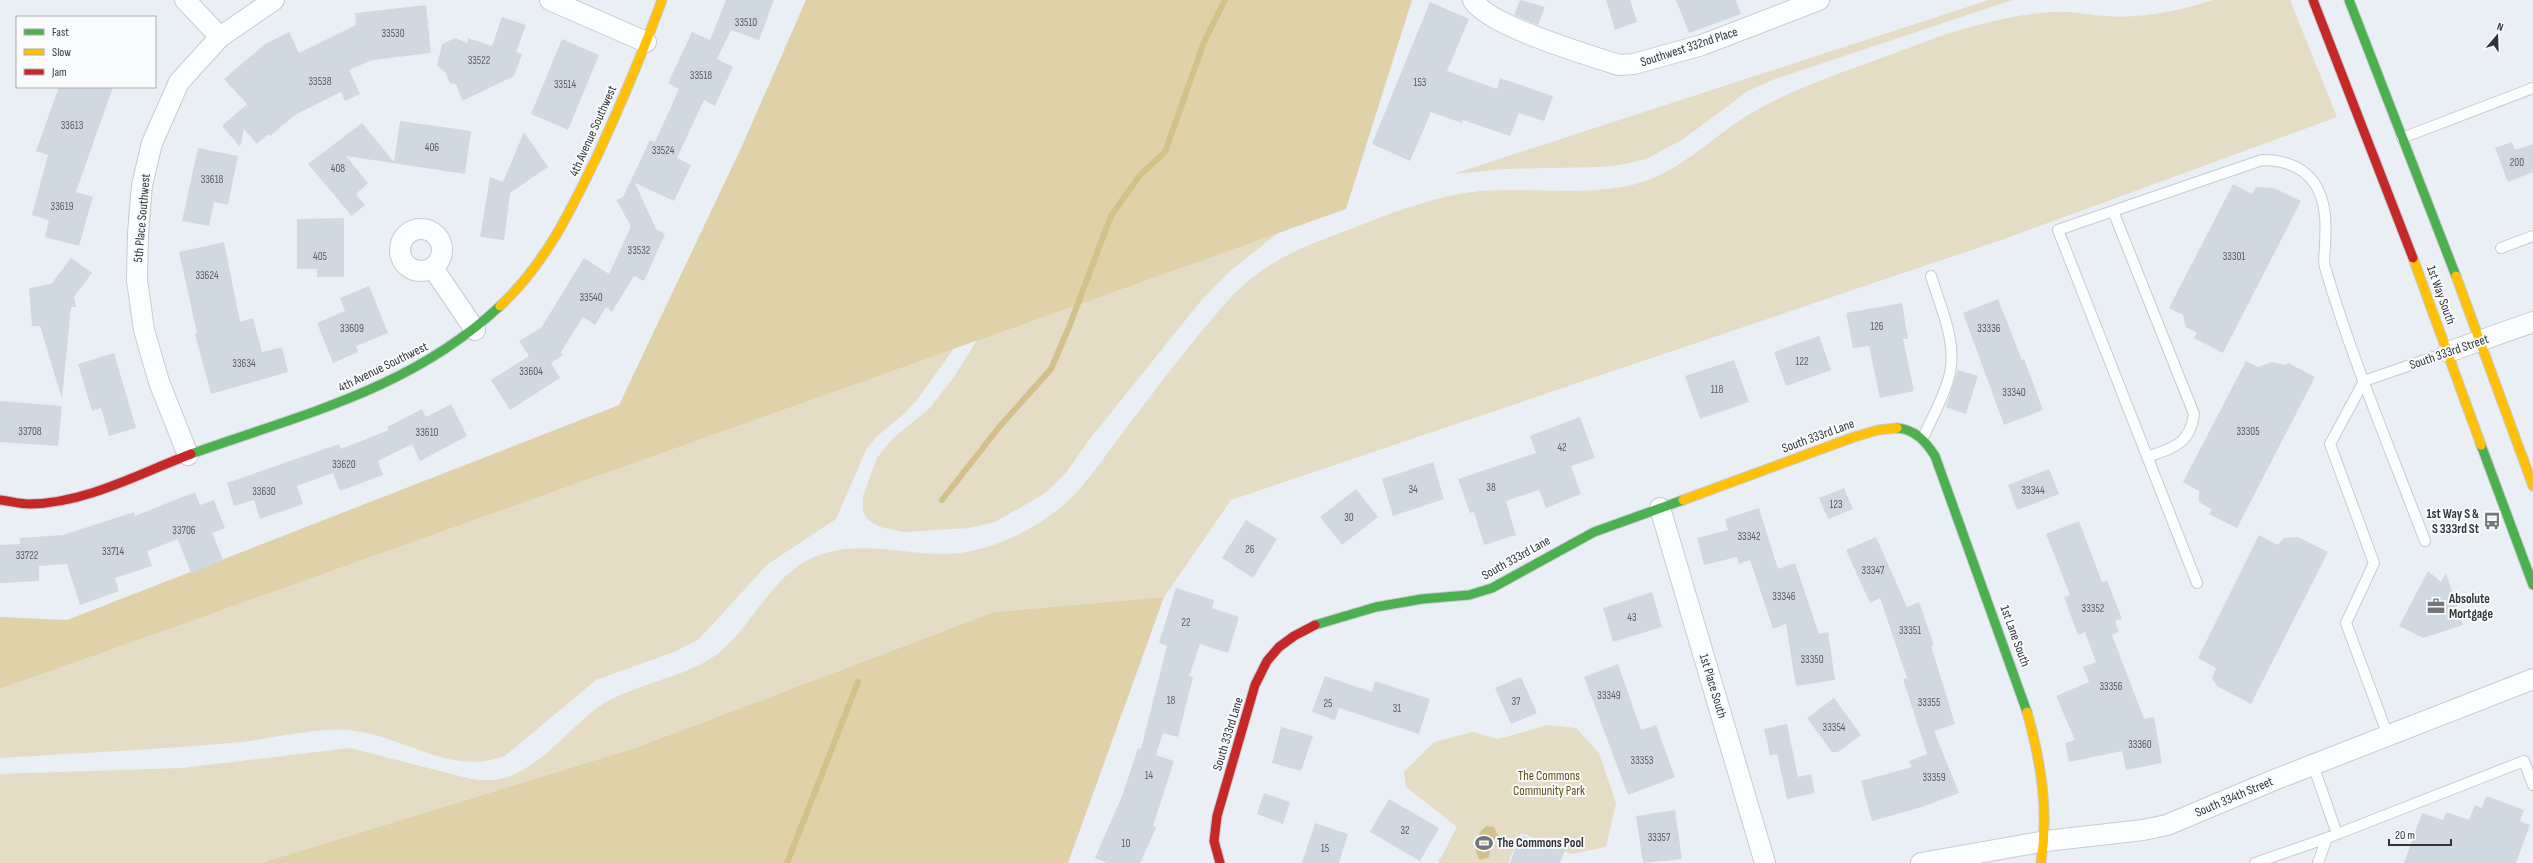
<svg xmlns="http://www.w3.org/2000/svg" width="2533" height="863" font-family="'Sofia Sans Condensed',sans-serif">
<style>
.green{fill:#e4dcc4}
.forest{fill:#dfd2a9}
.water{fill:#d2c18a}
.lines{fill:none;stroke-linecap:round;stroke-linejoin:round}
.stream{stroke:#d2c18a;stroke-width:6}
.building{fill:#d0d8e2}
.lane-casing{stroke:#c7cbcf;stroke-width:12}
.street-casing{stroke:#c7cbcf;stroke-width:22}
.fast-casing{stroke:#c7cbcf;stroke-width:11}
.slow-casing{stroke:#c7cbcf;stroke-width:11}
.jam-casing{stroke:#c7cbcf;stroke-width:11}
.lane{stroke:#fcfdfe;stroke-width:10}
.street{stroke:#fcfdfe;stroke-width:20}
.fast{stroke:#4caf50;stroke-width:9}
.slow{stroke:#ffc107;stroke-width:9}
.jam{stroke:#c62828;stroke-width:9}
.labels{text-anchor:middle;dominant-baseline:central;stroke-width:4;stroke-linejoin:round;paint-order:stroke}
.number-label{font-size:11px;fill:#5a6065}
.street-label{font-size:13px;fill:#313539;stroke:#f9fbfd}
.poi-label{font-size:13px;font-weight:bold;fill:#313539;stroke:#f9fbfd;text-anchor:start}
.park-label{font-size:13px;fill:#635012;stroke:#f9fbfd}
</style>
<rect width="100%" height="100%" fill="#eaeff5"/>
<path class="green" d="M1989,0H2012L1775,79L1748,91L1682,140L1646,159L1620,165L1599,167L1506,169L1453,174Z
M2213,0H2290L2337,117L2007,238L1231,500L1164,597L994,612L635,748L261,863H0V774L182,768L350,748L471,779C485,781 497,781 510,776C544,763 568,730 597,708C632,683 681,680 716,655C751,629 767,583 806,561C850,537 898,554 945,554C984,553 1025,535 1056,511C1080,493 1097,467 1115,443C1143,406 1171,368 1201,332C1218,312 1235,290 1257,274C1286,252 1322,240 1356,227C1396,211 1439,195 1481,191C1531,187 1583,196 1632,185C1683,173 1715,132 1760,108C1801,86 1846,71 1890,55C1912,47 1934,38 1956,31C1988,22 2022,13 2055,12C2072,11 2088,15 2105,16C2141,19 2179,11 2213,0Z
M1278,233L1229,272L1200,302L1089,440L1065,474L1044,494L995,522L969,528L904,532L880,527L868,520L863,512V496L877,458L892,439L930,408L956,374L977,340Z
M955,347L917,400L905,413L876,437L866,450L836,519L768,564L699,639L674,652L596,680L505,756C448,777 403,734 347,730C308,728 269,740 230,743C153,750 77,753 0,758V689Z
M1548,725L1576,728L1599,753L1616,803L1606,847L1571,854L1521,833L1508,863H1438L1457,827L1406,787L1404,772L1434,742L1473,732L1498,739Z"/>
<path class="forest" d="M806,0H1412L1346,209L0,689V617L67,620L619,405L742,146Z
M1164,597L1068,863H261L635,748L994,612Z"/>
<path class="water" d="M1487,826L1494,827L1498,836L1491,844L1489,857L1480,860C1472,850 1476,832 1487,826Z"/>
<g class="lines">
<path class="stream" d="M942,500L1000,426L1051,369L1069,327L1111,216L1140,175L1165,152L1204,42L1225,0
M787,863L858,682"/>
</g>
<path class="building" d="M726,0H774L759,40L731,30L717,59L733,67L715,106L704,100L677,158L691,165L674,201L635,183L656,229L665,234L644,281L634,276L612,312L606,307L595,325L583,317L561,352L563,355L551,363L560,378L510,410L491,380L529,356L519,341L541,328L584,258L609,274L631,226L616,200L623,197L650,140L655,142L679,89L668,83L692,32L710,40Z
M1520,0L1545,7L1538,25L1514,15Z
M1606,0H1630L1637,22L1615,30Z
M1676,0H1736L1741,14L1689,33Z
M1430,2L1469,19L1447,71L1497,89L1500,78L1553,96L1544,121L1519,113L1510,136L1463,120L1462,123L1431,112L1410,161L1372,144Z
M426,5L431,53L372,60L349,70L360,94L345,101L341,92L295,115L270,136L268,134L257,144L244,129L240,147L222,126L247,104L224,79L265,44L289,32L299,53L356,25L355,13Z
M502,17L526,25L516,52L522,54L514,76L462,101L456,84L450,83L445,72L437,66L442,44L455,38L467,43L468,38L492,46Z
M562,39L599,55L568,130L531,114Z
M59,87H113L76,192L93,197L79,246L45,237L49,220L32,215L48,155L36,151Z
M400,121L471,131L465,174L346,156L368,183L356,194L365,205L352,216L308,164L362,123L394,162Z
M524,132L548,167L510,193L504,240L480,237L490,177L503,182Z
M2512,142L2515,150L2533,144V172L2508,182L2495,148Z
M198,148L238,156L228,205L214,202L209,226L182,221Z
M2233,184L2252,194L2256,187L2274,188L2301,201L2223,353L2194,338L2197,333L2186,327L2183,315L2169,308Z
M344,218V277H317V269H297V219Z
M224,242L240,322L253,318L262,352L282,347L288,372L211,394L195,334L197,333L179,252Z
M71,258L92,273L74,297L76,307H71L62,399L40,326H32L29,288L51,284Z
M369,286L388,333L356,346L358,352L333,363L317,323L345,311L340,298Z
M1998,299L2022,360L2024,359L2043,410L2004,425L1963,313Z
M1902,303L1908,339H1903L1914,391L1880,398L1869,346L1853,348L1846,313Z
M1819,336L1831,370L1786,386L1774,352Z
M114,353L136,428L109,436L101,408L92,411L78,364Z
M1734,360L1749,402L1700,419L1685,376Z
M2246,361L2258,367L2272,362L2286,365L2288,363L2315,377L2237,528L2209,514L2212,510L2199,502V491L2183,482Z
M1958,370L1978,376L1966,414L1946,407Z
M0,401L62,406L58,446L0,442Z
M451,404L467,436L420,461L412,444L378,461L383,475L340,491L333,473L297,486L303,504L260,519L254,500L234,506L227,483L339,444L341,449L389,430L387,427L422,409L426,417Z
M1580,417L1595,458L1571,466L1581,494L1546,508L1539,490L1506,501L1516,535L1484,545L1474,512L1470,513L1458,479L1536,453L1530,436Z
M1433,462L1444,499L1393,516L1382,479Z
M2049,469L2059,494L2017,510L2008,485Z
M1844,488L1853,509L1828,519L1819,498Z
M1356,489L1378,517L1342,545L1320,517Z
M195,492L200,505L214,500L225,528L212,533L223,560L191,573L178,539L147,551L152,566L115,578L119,591L80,605L67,564L39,566V581L0,583V545L20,544V538L63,535L134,512L135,516Z
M1759,508L1778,569L1795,563L1819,634L1828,632L1835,680L1796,686L1786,624L1773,629L1750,560L1739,564L1737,557L1704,565L1697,538L1728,530L1725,519Z
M1246,520L1277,539L1253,578L1222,558Z
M2079,521L2102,582L2107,580L2122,619L2115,621L2119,632L2112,635L2144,719L2154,717L2162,763L2126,770L2122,751L2069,762L2065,743L2075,740L2056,696L2089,682L2083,667L2096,662L2085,632L2078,635L2064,597L2070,595L2046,534Z
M2259,535L2278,545L2284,538L2298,537L2328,552L2251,704L2217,686L2212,678L2216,668L2198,658Z
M1876,537L1907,607L1919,602L1934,646H1931L1955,724L1934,731L1959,793L1922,807L1872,821L1861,781L1912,767L1909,761L1927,754L1903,679L1907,678L1880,598L1870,603L1846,550Z
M2428,571L2441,582L2446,573L2463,625L2423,638L2399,626Z
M1176,588L1214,600L1212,608L1239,617L1228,653L1200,644L1189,676L1193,677L1178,737L1163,733L1156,755L1174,761L1153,826L1156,828L1140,863H1107L1095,858L1122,796L1138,748L1141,749L1167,646L1159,643Z
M1652,592L1662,627L1613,642L1603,608Z
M1618,664L1641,730L1656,725L1675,777L1628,795L1584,677Z
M1325,676L1372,692L1375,681L1430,699L1419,734L1339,708L1335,720L1312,712Z
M1521,677L1537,713L1511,724L1495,688Z
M1834,698L1861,735L1838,752H1832L1807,718Z
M1787,724L1798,777L1811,774L1815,793L1787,799L1777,754L1770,755L1764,729Z
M1281,727L1313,736L1301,771L1272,763Z
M1264,793L1290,802L1283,824L1257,814Z
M2486,796L2524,810L2520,821L2530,825L2516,863H2404L2422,813L2443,820L2446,812L2469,820L2475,805L2482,808Z
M1389,799L1439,828L1420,861L1370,832Z
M1675,810L1682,859L1643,863L1636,816Z
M1315,823L1348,834L1339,863H1302Z
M1520,835L1565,850L1560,863H1510Z"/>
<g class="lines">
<g class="lane-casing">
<path id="lane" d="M2402,138L2533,88
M2113,211L2058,230L2197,583
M2501,248L2533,236
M2364,381L2330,444L2374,563L2346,623L2388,736
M2364,381L2448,352
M1923,438C1932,417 1945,396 1950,373C1957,341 1940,306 1931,276
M2147,457C2173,448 2190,444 2194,414L2113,211L2262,160C2283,160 2303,166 2315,184C2327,204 2326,224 2325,246C2325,253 2323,261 2325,267C2352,360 2391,451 2425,541
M2313,765L2337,834
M2255,863L2327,838
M2318,863L2327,838L2524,761L2533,785"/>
</g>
<g class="street-casing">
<path id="street" d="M185,0L220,37
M550,0L646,42
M1473,0C1488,26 1588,55 1619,65L1634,64L1702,45L1819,0
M400 250a21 21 0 1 1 42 0a21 21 0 1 1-42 0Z
M433,268L475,330
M2448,352L2533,322
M188,455L159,382L144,330L137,280L138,233L142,185L152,143L179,82L220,37L274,0
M1660,508L1765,863
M1921,863L2046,841L2143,830L2167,825L2274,780L2533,679"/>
</g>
<g class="fast-casing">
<path id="fast" d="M2349,0L2456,276
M1897,428C1915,429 1926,442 1935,456L2027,712
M2481,445L2533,585
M191,454C302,414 410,390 500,306
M1315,625L1376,607L1422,599L1469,595L1492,588L1594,532L1683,500"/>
</g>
<g class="slow-casing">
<path id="slow" d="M2413,258L2481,445
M2456,276L2533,486
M500,306C546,263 571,210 598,154C621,104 643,52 662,0
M1683,500L1854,437L1878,430L1897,428
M2027,712C2041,762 2049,810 2041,863"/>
</g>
<g class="jam-casing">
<path id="jam" d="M2313,0L2413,258
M0,500C10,501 20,504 30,504C87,503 140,473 191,454
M1220,863L1214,841L1217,816L1255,685L1267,661L1279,647L1294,636L1315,625"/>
</g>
<use href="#lane" class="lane"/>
<use href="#street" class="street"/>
<use href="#fast" class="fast"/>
<use href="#slow" class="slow"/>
<use href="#jam" class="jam"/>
</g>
<defs>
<g id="bus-bare" transform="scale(1.38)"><path d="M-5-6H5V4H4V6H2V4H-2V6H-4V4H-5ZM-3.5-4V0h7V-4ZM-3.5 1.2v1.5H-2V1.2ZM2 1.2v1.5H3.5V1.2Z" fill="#72767b" stroke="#f9fbfd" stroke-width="2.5" paint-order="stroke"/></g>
<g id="office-bare" transform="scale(1.38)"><path d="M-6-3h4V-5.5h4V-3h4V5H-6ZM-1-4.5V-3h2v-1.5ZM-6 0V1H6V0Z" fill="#72767b" stroke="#f9fbfd" stroke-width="2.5" paint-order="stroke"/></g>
<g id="stadium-bare" transform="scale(1.38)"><path d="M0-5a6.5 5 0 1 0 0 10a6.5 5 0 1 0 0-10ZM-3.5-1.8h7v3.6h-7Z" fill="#72767b" stroke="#f9fbfd" stroke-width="2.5" paint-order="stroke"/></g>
</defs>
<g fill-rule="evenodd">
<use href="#bus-bare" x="2492" y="521"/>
<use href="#office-bare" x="2436" y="606"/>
<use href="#stadium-bare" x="1484" y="843"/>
</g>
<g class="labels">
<g class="number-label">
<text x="746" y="22">33510</text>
<text x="393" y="33">33530</text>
<text x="479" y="60">33522</text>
<text x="701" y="75">33518</text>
<text x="320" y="81">33538</text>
<text x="1420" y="82">153</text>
<text x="565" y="84">33514</text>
<text x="72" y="125">33613</text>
<text x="432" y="147">406</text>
<text x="663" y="150">33524</text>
<text x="2517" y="162">200</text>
<text x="338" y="168">408</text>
<text x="212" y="179">33618</text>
<text x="62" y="206">33619</text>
<text x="639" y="250">33532</text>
<text x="320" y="256">405</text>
<text x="2234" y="256">33301</text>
<text x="207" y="275">33624</text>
<text x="591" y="297">33540</text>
<text x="1877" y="326">126</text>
<text x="352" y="328">33609</text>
<text x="1989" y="328">33336</text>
<text x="1802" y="361">122</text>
<text x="244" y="363">33634</text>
<text x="531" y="371">33604</text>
<text x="1717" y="389">118</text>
<text x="2014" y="392">33340</text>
<text x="30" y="431">33708</text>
<text x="2248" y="431">33305</text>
<text x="427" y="432">33610</text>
<text x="1562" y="447">42</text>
<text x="344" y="464">33620</text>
<text x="1491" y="487">38</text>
<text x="1413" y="489">34</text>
<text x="2033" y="490">33344</text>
<text x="264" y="491">33630</text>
<text x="1836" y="504">123</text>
<text x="1349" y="517">30</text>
<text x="184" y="530">33706</text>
<text x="1749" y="536">33342</text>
<text x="1250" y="549">26</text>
<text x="113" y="551">33714</text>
<text x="27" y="555">33722</text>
<text x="1873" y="570">33347</text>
<text x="1784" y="596">33346</text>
<text x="2093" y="608">33352</text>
<text x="1632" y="617">43</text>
<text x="1186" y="622">22</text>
<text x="1910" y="630">33351</text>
<text x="1812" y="659">33350</text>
<text x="2111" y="686">33356</text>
<text x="1609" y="695">33349</text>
<text x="1171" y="700">18</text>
<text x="1516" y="701">37</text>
<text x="1929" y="702">33355</text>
<text x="1328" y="703">25</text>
<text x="1397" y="708">31</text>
<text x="1834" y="727">33354</text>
<text x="2140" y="744">33360</text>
<text x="1642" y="760">33353</text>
<text x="1149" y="775">14</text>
<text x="1934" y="777">33359</text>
<text x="1405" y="830">32</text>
<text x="1659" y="837">33357</text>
<text x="1126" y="843">10</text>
<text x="1325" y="848">15</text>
</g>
<g class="street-label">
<text transform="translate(1689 47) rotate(-18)">Southwest 332nd Place</text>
<text transform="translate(593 131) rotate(-66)">4th Avenue Southwest</text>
<text transform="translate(142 218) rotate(-85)">5th Place Southwest</text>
<text transform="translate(2441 295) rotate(70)">1st Way South</text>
<text transform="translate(2449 352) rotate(-19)">South 333rd Street</text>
<text transform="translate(383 367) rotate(-26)">4th Avenue Southwest</text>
<text transform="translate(1818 436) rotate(-20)">South 333rd Lane</text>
<text transform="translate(1516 558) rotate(-29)">South 333rd Lane</text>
<text transform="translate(2015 636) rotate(70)">1st Lane South</text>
<text transform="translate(1713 686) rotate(73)">1st Place South</text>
<text transform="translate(1228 734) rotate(-73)">South 333rd Lane</text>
<text transform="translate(2234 797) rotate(-23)">South 334th Street</text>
</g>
<g class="poi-label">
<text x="2479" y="514" text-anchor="end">1st Way S &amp;<tspan x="2479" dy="15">S 333rd St</tspan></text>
<text x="2449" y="599">Absolute<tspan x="2449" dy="15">Mortgage</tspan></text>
<text x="1497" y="843">The Commons Pool</text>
</g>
<g class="park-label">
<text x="1549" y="776">The Commons<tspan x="1549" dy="15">Community Park</tspan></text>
</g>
</g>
<rect x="16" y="16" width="140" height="72" fill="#f9fbfd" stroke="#a9acaf"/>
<rect x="24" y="29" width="20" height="6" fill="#4caf50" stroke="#a9acaf"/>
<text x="52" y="36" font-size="12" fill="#313539">Fast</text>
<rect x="24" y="49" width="20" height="6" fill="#ffc107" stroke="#a9acaf"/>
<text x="52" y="56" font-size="12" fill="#313539">Slow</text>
<rect x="24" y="69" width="20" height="6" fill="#c62828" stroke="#a9acaf"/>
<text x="52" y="76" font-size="12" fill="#313539">Jam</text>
<g transform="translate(2497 36) rotate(19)" stroke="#f9fbfd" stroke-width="3" paint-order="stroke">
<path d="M0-3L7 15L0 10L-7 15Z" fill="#313539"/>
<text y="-6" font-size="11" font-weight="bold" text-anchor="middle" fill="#313539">N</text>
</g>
<path d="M2389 839v6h62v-6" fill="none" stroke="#313539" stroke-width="2"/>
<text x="2395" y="839" font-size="12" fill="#313539" stroke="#f9fbfd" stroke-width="3" paint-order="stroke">20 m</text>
</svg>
